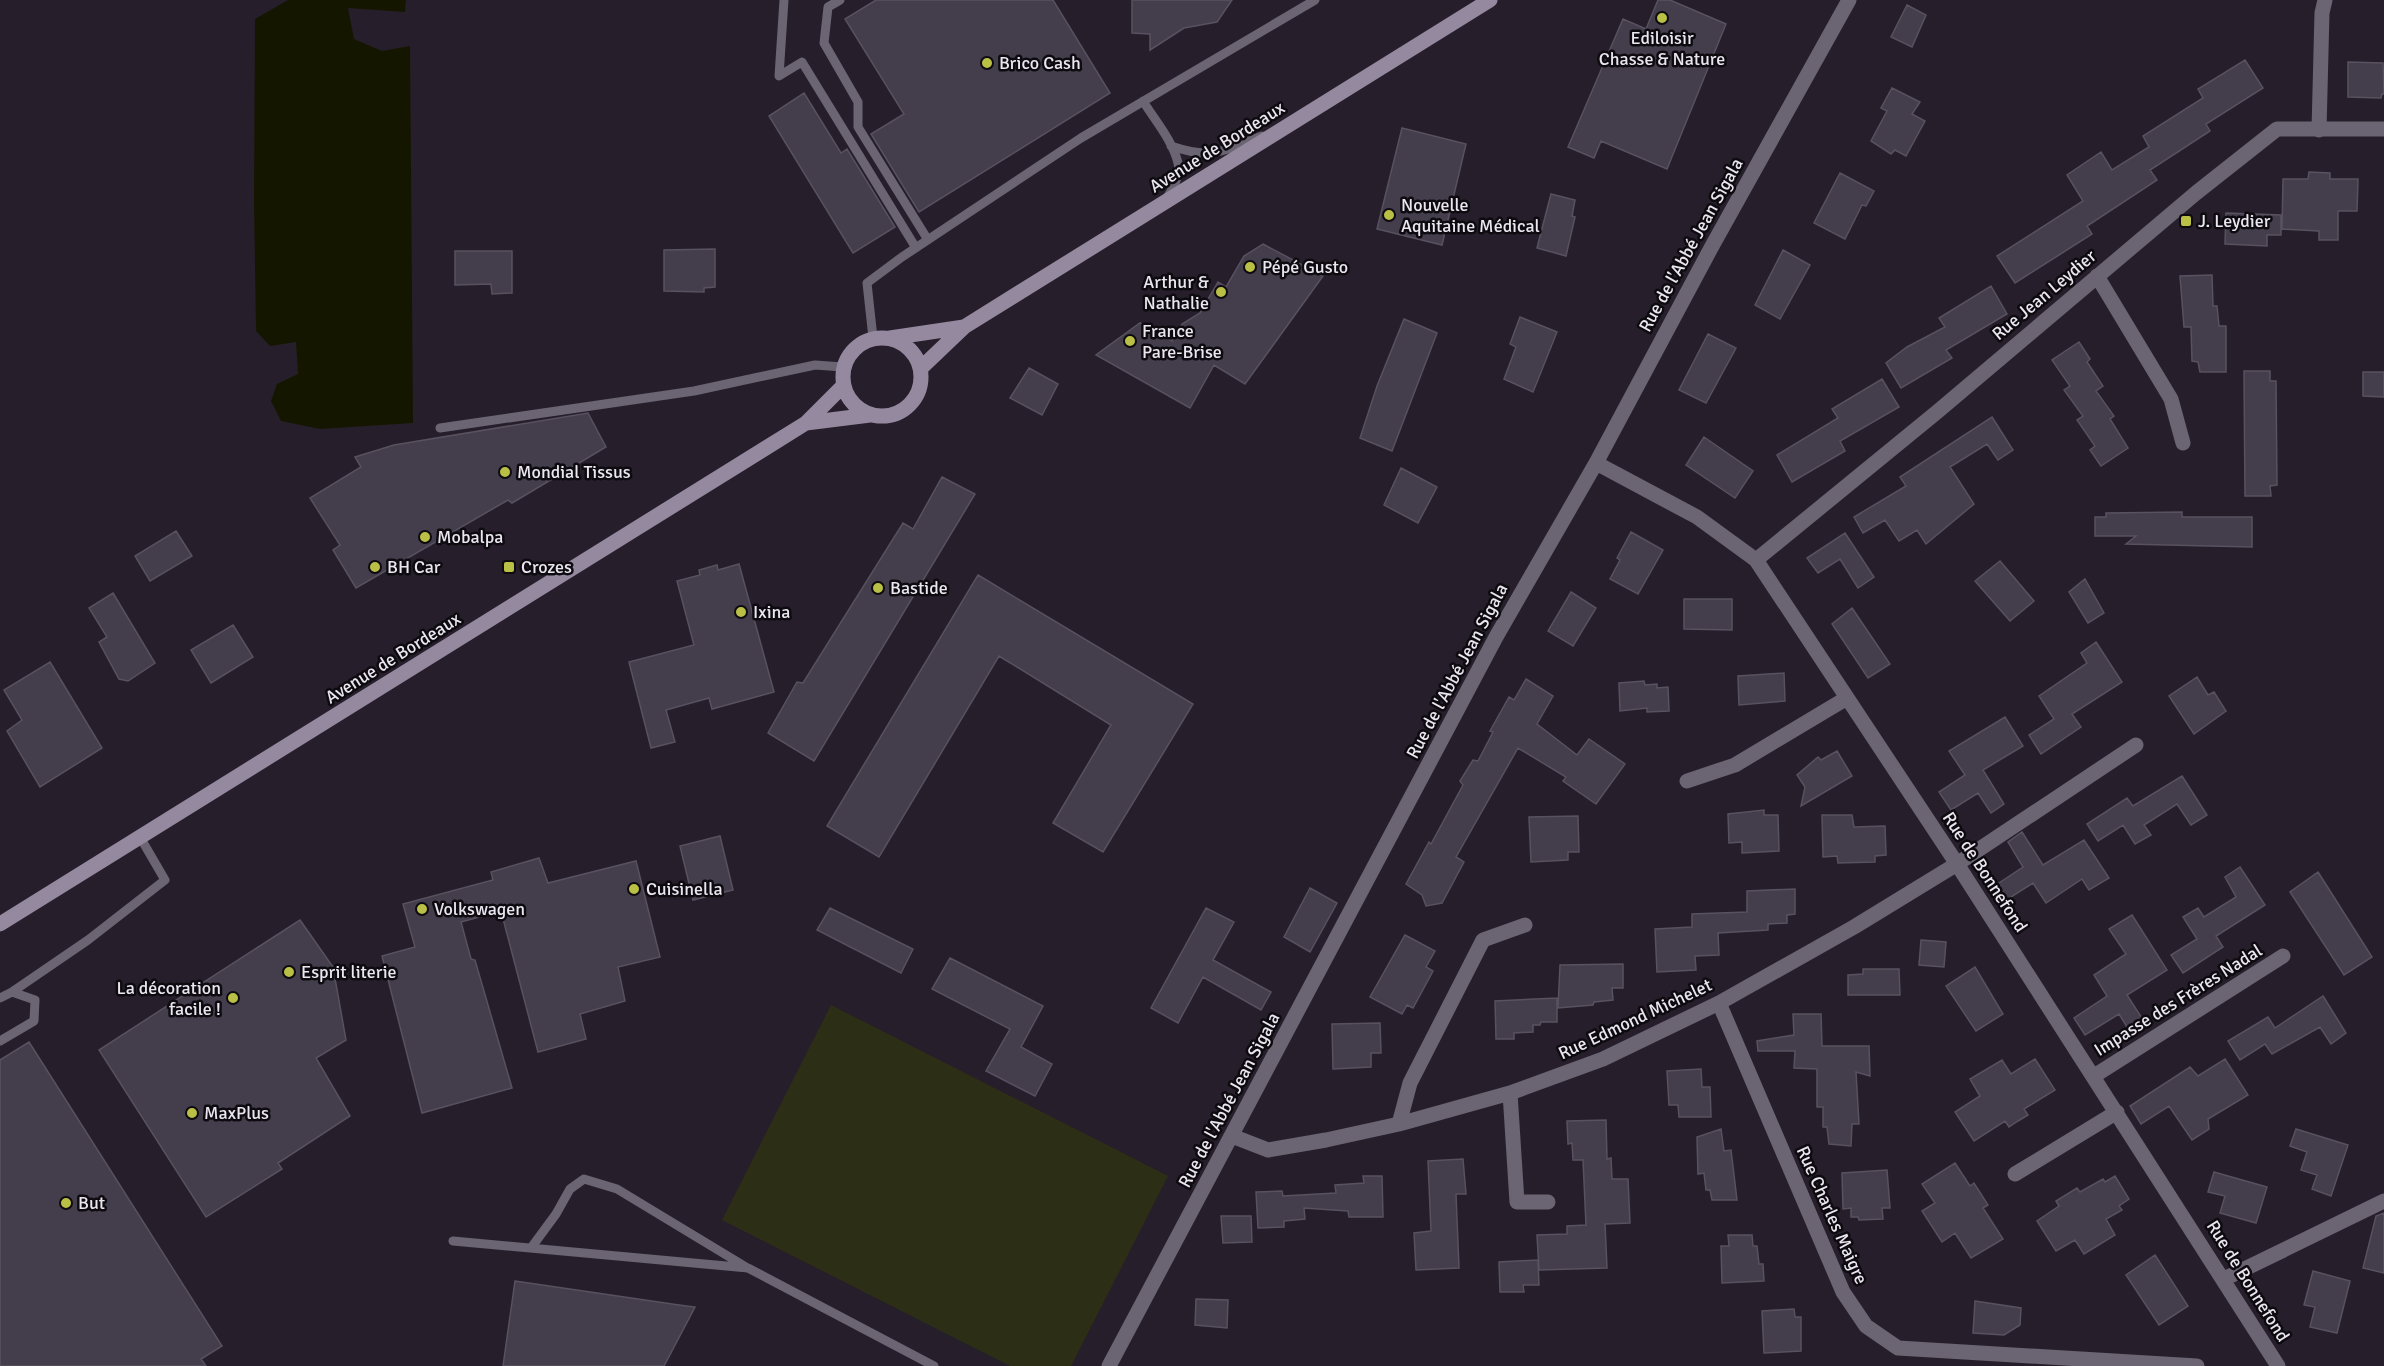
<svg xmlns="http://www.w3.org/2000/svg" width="2384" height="1366" font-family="Signika,sans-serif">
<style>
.green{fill:#2c2e16}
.water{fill:#151600}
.building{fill:#443d4b;stroke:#58515f;stroke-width:1.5}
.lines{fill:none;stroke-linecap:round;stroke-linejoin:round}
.lane{stroke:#6b6472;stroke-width:9}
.street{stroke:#6b6472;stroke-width:15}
.secondary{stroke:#9589a0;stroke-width:15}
.poi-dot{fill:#bac045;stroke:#0d0a10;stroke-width:2}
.labels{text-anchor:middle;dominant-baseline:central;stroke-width:5;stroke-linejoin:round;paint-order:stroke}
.poi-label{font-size:18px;fill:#ebe6ef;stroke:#0d0a10;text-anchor:start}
.street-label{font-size:18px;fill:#ebe6ef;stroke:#0d0a10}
</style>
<rect width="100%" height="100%" fill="#261f2b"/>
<path class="green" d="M831,1005L1168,1176L1071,1366H1010L722,1220Z"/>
<path class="water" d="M288,0H406L405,12L348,8L354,39L382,51L410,46L413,423L320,429L281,421L271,401L277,384L298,374L296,342L270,346L256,331L254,201L255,19Z"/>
<path class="building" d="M876,0H1053L1110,93L919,212L871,134L904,114L845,19Z
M1132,0H1232L1217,22L1184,28L1150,50V34L1132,33Z
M1658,0H1670L1726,24L1667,169L1601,141L1594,158L1568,147L1623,19L1646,29Z
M1907,5L1926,15L1912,47L1891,37Z
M2245,60L2263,88L2206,124L2210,131L2150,170L2157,180L2087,226L2092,234L2015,283L1997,256L2083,201L2067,175L2101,152L2112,170L2149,147L2143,136L2203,98L2198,89Z
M2348,62L2383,63L2384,94H2382L2381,98L2348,97Z
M1892,88L1920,102L1912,114L1925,121L1906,156L1895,150L1891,154L1871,141L1887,111L1881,108Z
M804,93L841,153L847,149L895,227L853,253L769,116Z
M1402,128L1466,144L1442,245L1377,229Z
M2309,172L2330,173V179H2358L2357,211H2338V240H2319V231L2282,229L2283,179H2308Z
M1840,173L1874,191L1866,206L1862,205L1845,239L1814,223Z
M1551,194L1575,200L1572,216L1575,217L1566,256L1537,248Z
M2226,213L2281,215V235H2267V246L2225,244Z
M1263,244L1323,276L1245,384L1214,365L1190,408L1096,355L1140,323L1172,341L1182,324L1200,313L1218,282L1226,287L1244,256Z
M715,249V287L704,288V292L664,291V250Z
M1783,250L1810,265L1780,319L1755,305Z
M455,251H512V293L492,294L491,284L455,285Z
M2212,275L2213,306H2217L2219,326H2226V372H2200L2198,362L2192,361L2191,327H2184L2180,276Z
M1991,286L2007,314L1946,350L1952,358L1901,388L1886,363L1907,347L1945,327L1939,318Z
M1520,317L1557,332L1533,392L1504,379L1516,347L1510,344Z
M1404,319L1437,333L1392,451L1360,438L1377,386Z
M1708,334L1736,348L1706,403L1679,390Z
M2079,342L2090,359L2087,362L2103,386L2096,391L2114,416L2110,419L2128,448L2101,466L2090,450L2095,446L2077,420L2083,416L2064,390L2070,386L2052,360Z
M1029,368L1058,384L1042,415L1010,398Z
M2244,371H2270V381H2276L2277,485L2270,486L2271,496H2245Z
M2363,372H2384V397L2363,396Z
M1882,379L1899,407L1840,441L1845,451L1792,482L1777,455L1838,418L1832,409Z
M588,413L606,447L512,503L508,500L356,588L333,550L340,545L310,498L361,467L355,457L394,445Z
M1992,417L2013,450L1998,460L1987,444L1950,467L1974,504L1926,544L1917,530L1899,541L1885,520L1863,533L1854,517L1906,486L1900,477Z
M1704,437L1753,471L1735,498L1686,465Z
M1401,468L1437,487L1418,523L1384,505Z
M942,477L975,494L814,761L768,733L797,682L803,683L903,523L913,529Z
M2182,512V517H2252V547L2126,544L2136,536H2095V517H2106V513Z
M176,531L192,556L150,581L135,556Z
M1631,532L1663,550L1638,594L1610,579L1620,560L1617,558Z
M1845,533L1874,577L1858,588L1840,559L1818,573L1807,558Z
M2000,561L2034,601L2010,621L1975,581Z
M739,564L774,692L712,709L709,698L666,710L675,742L651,748L629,662L694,645L677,581L700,575L699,570L717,565L718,570Z
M978,575L1193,704L1103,852L1053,823L1111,725L999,656L879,857L827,826Z
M2085,579L2104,613L2088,623L2069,592Z
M1571,592L1596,608L1573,646L1548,631Z
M113,593L155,663L128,681L119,679L99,642L107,637L89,608Z
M1684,599H1732V630L1684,629Z
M1852,608L1890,664L1868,678L1832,624Z
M233,625L253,657L211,683L191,650Z
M2096,642L2122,682L2072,714L2081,727L2041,754L2029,735L2054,719L2039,696L2087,663L2081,653Z
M50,662L102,748L40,787L7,731L22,720L4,690Z
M1784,673L1785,701L1739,705L1738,676Z
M2197,677L2208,695L2214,692L2226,711L2194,734L2169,696Z
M1526,679L1553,696L1537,724L1577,755L1589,739L1625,764L1596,804L1563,781L1566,777L1518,748L1456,857L1464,862L1442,903L1426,906L1422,895L1406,884L1429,842L1431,844L1463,785L1460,781L1473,760L1478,761L1493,732L1490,731L1509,697L1514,700Z
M1644,681L1645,685L1657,684V688L1668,687L1669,711L1647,712V708L1620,711L1619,683Z
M2005,717L2023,746L1983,770L2004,804L1991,813L1978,793L1951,810L1939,792L1965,775L1949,751Z
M1837,751L1852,776L1801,806L1805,787L1797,775L1818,757L1821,760Z
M2182,776L2207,815L2191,825L2177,804L2144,825L2151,835L2135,844L2123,825L2098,841L2087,824L2127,798L2133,806Z
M1764,810V815H1778L1779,851L1742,853V842L1729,843L1728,814Z
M1822,815H1852L1854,827L1885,826L1886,855L1875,856V862L1838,863L1837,856L1823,857Z
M1578,816L1579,852H1568V860L1531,862L1529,817Z
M2022,832L2043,865L2084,840L2109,878L2089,890L2082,879L2046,903L2033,883L2000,904L1990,889L2023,867L2008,842Z
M720,836L733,890L693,900L680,846Z
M539,858L548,883L636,861L660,957L618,967L625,1001L580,1014L586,1039L538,1052L501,911L461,922L471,959L475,960L512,1088L422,1113L382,956L415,947L403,904L493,880L491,872Z
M2240,867L2265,905L2216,936L2223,947L2183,973L2171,955L2197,939L2183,917L2198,908L2204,917L2236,897L2225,877Z
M2318,872L2372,957L2344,975L2290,892Z
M1310,888L1337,903L1310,952L1284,937Z
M1795,889V914L1787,915V923L1768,924V930L1718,933L1719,955L1695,956L1696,970L1657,972L1655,929L1692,927V914L1747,912V891Z
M830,908L913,949L901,973L817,930Z
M1206,908L1234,922L1213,960L1271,992L1261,1010L1203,977L1178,1023L1151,1008Z
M2132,915L2167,970L2127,995L2147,1026L2132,1035L2119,1014L2085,1035L2074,1018L2107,996L2094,975L2126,954L2109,929Z
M300,920L333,967L346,1040L316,1058L350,1116L278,1163L282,1169L206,1217L99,1050Z
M1405,935L1435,951L1426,967L1433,971L1413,1008L1407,1005L1402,1014L1370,997Z
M1921,940L1946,942L1944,967L1919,965Z
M950,958L1043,1006L1021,1047L1052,1064L1035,1096L986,1071L1010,1029L932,989Z
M1623,964V988H1612L1613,1000L1594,1002L1593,1005L1558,1008L1560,965Z
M1975,967L2003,1014L1976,1031L1946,986Z
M1863,969H1899L1900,995H1848V975L1863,974Z
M2323,996L2346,1033L2331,1044L2320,1027L2272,1054L2265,1044L2240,1060L2228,1041L2268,1017L2275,1028Z
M1557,998V1022H1541L1540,1025H1533V1032L1514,1033V1039H1496L1495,1001Z
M1793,1014H1821L1822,1046H1869L1870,1076L1856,1072L1859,1124H1852L1851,1146L1829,1144L1827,1127H1823V1107H1817V1069L1794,1068L1795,1051H1758L1757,1041L1794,1035Z
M1380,1023L1381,1053H1371V1067L1333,1069L1332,1024Z
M29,1042L222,1346L201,1359L206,1366H0V1060Z
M2035,1059L2055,1090L2024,1109L2028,1115L2018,1121L2009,1127L2005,1121L1974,1141L1955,1112L1980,1096L1970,1079L2002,1060L2011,1074Z
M2225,1059L2248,1095L2208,1119L2209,1129L2192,1140L2169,1106L2141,1124L2130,1106L2190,1067L2198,1076Z
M1701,1069L1702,1087H1710L1711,1117H1679L1678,1105H1669L1667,1071Z
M1606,1120L1607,1159L1611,1158L1612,1179H1628L1630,1223L1605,1224L1607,1268L1539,1270L1537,1235L1567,1234V1226L1586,1225L1583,1160H1573L1572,1143L1568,1144L1567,1121Z
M1721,1129L1724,1151L1731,1150L1737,1200H1712L1710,1190H1706L1704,1173L1698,1174L1697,1137Z
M2296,1129L2348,1145L2331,1196L2312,1189L2317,1175L2301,1170L2307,1152L2290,1146Z
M1463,1159L1466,1194H1456L1459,1268L1416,1270L1414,1233L1431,1231L1428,1161Z
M1955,1163L1970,1186L1974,1183L1988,1205L1983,1208L2003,1239L1971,1258L1955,1233L1942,1242L1922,1211L1935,1203L1922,1184Z
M1887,1170L1890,1208H1882L1883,1219L1859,1220L1858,1217H1851V1208L1843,1209L1842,1173Z
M2214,1172L2267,1187L2256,1223L2220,1213L2225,1196L2208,1192Z
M1363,1176H1382L1383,1217H1349L1348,1211L1304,1208L1305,1219L1284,1221V1227L1258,1228L1256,1192L1282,1191L1283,1196L1336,1193L1335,1185L1364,1183Z
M2115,1176L2129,1199L2119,1206L2122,1210L2106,1219L2115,1235L2084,1254L2075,1240L2056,1251L2037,1221L2059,1206L2056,1201L2077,1188L2080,1192L2103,1179L2105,1182Z
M2384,1213V1273L2363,1268L2376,1216Z
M1221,1216H1251L1252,1242L1223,1243Z
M1728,1235H1752L1753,1246H1757L1759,1264H1763L1764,1281L1722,1283L1721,1246H1729Z
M2155,1255L2188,1306L2159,1325L2126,1275Z
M1538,1260L1539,1285H1523L1524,1292H1500L1499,1262Z
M2313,1271L2350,1281L2337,1333L2310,1327L2315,1307L2304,1305Z
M515,1281L679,1305L695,1307L664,1366H503Z
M1196,1299L1228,1300L1227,1328L1195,1325Z
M1975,1301L2021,1308L2020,1325L2004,1335L1973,1333Z
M1794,1309L1795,1317H1801V1351L1764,1353L1762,1311Z"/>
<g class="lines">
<path class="lane" d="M784,0L779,76L802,62L916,248
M840,0L828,7L824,43L858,102V127L928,240
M1143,101C1154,119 1173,141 1178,163C1181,175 1173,188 1167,198
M1171,146C1212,160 1223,151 1262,136
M873,338L867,283L902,257L1081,138L1315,0
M440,428L694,391L815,365L843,367
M12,992L88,940L165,880L140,837
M0,998L12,992L35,1000L34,1021L0,1041
M453,1241L748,1268L934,1366
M531,1248L556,1214L570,1189L584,1179L617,1189L746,1267"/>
<path class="street" d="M2319,130L2322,13L2325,0
M2097,276L2171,399L2183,443
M1596,463L1697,517L1756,560L1957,864L2278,1366
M1756,560L1937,412L2196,193L2277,129H2384
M1687,781L1735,765L1847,698
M1719,1003L1843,1292L1866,1326L1898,1348L2197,1366
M2094,1076L2283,956
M1510,1093L1517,1202H1548
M1399,1124L1410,1083L1483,940L1525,925
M1232,1136L1268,1150L1326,1140L1399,1124L1510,1093L1603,1059L1719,1003L1854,927L1957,864L2136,745
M2015,1174L2117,1112
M2224,1279L2384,1201
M1109,1366L1496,637L1596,463L1711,248L1849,0"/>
<path class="secondary" d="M890,338L964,327
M843 377a39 39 0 1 1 78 0a39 39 0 1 1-78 0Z
M921,368L964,327L1490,0
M806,423L870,415
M0,924L806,423L843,386"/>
</g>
<g class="poi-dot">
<circle cx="1662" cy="18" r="6"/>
<circle cx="987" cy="63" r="6"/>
<circle cx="1389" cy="215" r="6"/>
<rect x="2180" y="215" width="12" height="12" rx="3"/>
<circle cx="1250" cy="267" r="6"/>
<circle cx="1221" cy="292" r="6"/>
<circle cx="1130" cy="341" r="6"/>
<circle cx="505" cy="472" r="6"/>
<circle cx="425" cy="537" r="6"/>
<circle cx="375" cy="567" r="6"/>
<rect x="503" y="561" width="12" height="12" rx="3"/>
<circle cx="878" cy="588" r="6"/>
<circle cx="741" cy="612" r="6"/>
<circle cx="634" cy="889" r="6"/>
<circle cx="422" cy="909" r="6"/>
<circle cx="289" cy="972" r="6"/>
<circle cx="233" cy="998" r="6"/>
<circle cx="192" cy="1113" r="6"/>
<circle cx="66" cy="1203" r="6"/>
</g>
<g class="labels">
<g class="poi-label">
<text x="1662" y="38" text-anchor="middle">Ediloisir<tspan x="1662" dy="21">Chasse &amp; Nature</tspan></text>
<text x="999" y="63">Brico Cash</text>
<text x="1401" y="205">Nouvelle<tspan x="1401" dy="21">Aquitaine Médical</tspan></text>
<text x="2198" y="221">J. Leydier</text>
<text x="1262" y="267">Pépé Gusto</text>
<text x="1209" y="282" text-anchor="end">Arthur &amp;<tspan x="1209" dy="21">Nathalie</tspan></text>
<text x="1142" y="331">France<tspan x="1142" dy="21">Pare-Brise</tspan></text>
<text x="517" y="472">Mondial Tissus</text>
<text x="437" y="537">Mobalpa</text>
<text x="387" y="567">BH Car</text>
<text x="521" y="567">Crozes</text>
<text x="890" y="588">Bastide</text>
<text x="753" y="612">Ixina</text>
<text x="646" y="889">Cuisinella</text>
<text x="434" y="909">Volkswagen</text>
<text x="301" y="972">Esprit literie</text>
<text x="221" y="988" text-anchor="end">La décoration<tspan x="221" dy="21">facile !</tspan></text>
<text x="204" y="1113">MaxPlus</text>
<text x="78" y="1203">But</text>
</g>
<g class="street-label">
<text transform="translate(1217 147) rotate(-32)">Avenue de Bordeaux</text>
<text transform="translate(1691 245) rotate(-61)">Rue de l'Abbé Jean Sigala</text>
<text transform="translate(2044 295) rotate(-40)">Rue Jean Leydier</text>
<text transform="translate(393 658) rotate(-32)">Avenue de Bordeaux</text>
<text transform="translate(1457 671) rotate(-62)">Rue de l'Abbé Jean Sigala</text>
<text transform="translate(1985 872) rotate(57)">Rue de Bonnefond</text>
<text transform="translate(2178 1000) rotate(-32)">Impasse des Frères Nadal</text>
<text transform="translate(1635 1019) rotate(-25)">Rue Edmond Michelet</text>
<text transform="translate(1229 1100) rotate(-62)">Rue de l'Abbé Jean Sigala</text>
<text transform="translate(1832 1215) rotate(66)">Rue Charles Maigre</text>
<text transform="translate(2248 1281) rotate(58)">Rue de Bonnefond</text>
</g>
</g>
</svg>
